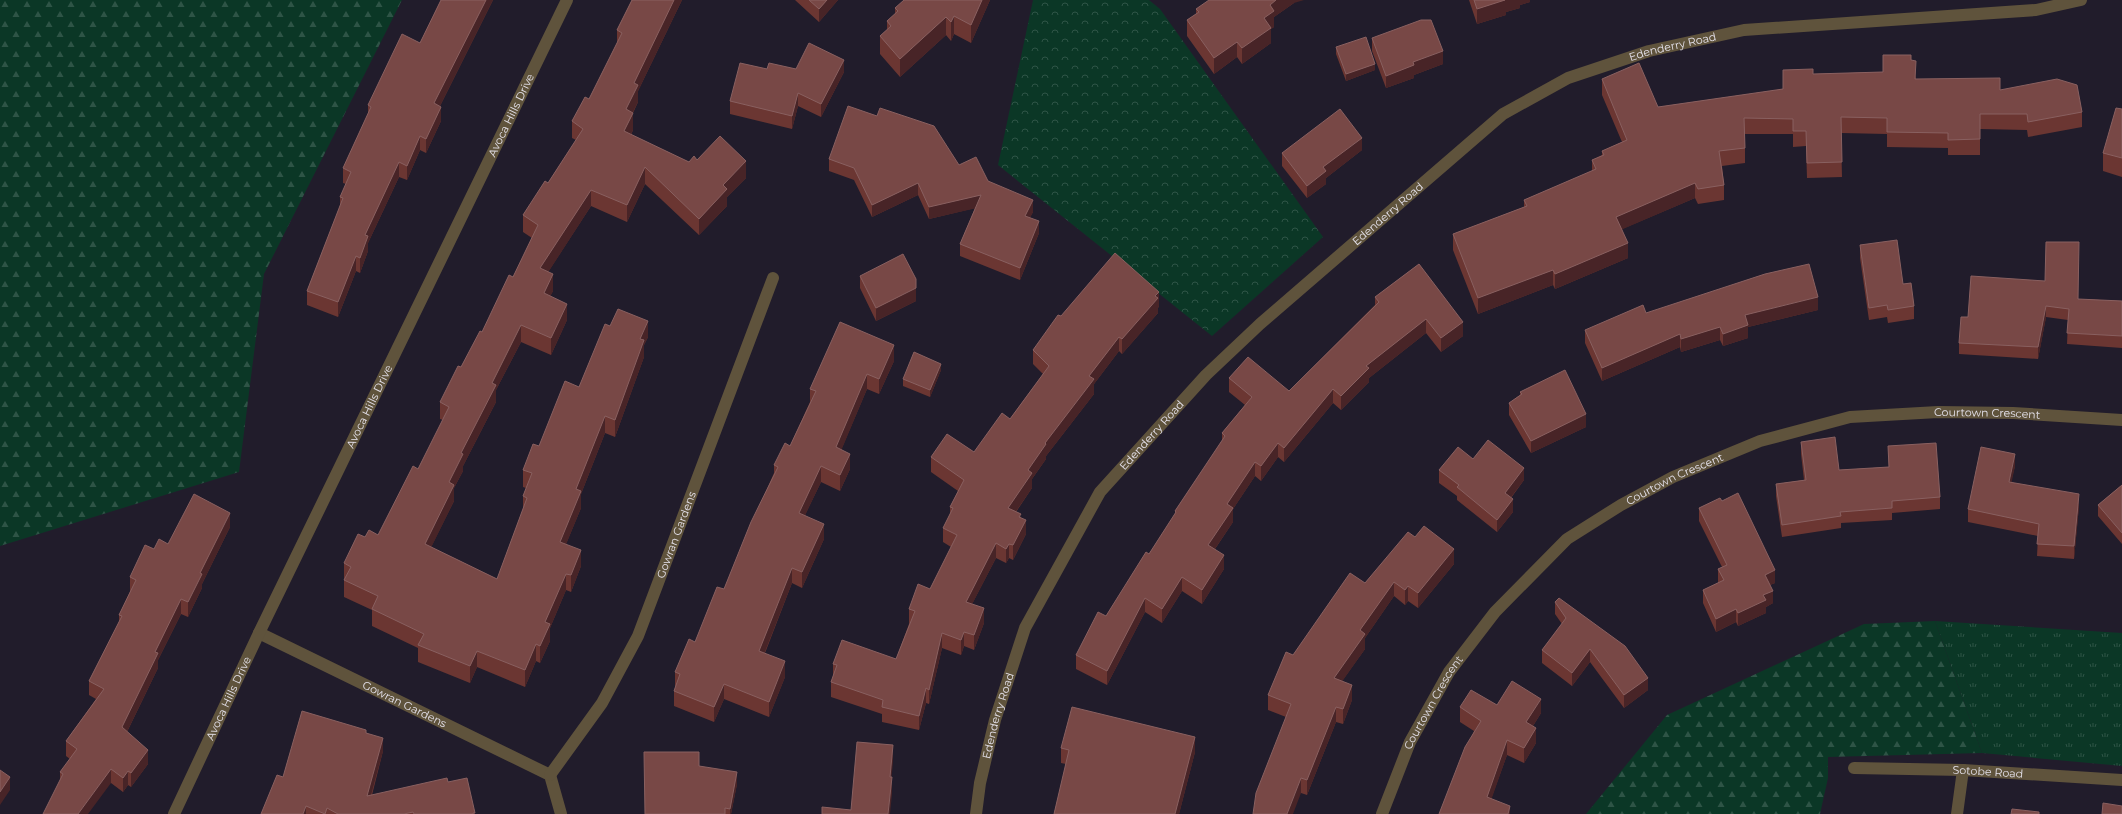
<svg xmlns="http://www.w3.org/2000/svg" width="2122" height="814" font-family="Montserrat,sans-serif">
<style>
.grass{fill:url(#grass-tufts)}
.forest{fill:url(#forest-firs)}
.park{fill:url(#park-crowns)}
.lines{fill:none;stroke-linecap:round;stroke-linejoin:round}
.street{stroke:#5f533c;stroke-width:12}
.wall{fill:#6b3632}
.shaded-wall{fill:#482427}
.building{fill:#784846;stroke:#896060}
.labels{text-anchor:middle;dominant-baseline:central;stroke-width:3;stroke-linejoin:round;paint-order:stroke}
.street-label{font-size:11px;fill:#e5e2ec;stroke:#181321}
</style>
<defs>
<pattern id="grass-tufts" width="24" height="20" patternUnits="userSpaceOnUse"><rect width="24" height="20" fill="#0b3726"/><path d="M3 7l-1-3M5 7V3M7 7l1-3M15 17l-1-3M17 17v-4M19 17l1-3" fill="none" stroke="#2e5446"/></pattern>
<pattern id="forest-firs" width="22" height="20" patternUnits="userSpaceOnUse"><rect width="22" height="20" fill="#0b3726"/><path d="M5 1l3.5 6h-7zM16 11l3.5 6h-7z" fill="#2e5446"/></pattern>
<pattern id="park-crowns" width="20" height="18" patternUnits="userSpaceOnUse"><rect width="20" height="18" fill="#0b3726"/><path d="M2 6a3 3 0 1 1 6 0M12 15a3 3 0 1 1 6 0" fill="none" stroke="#2e5446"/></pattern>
</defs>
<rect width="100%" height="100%" fill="#211c2b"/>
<path class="grass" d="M1935,621L2122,633V766L1982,753Z"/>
<path class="forest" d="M0,0H402L264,274L239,472L0,546Z
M1935,621L1982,753L1828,757V778L1820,814H1586L1667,715L1864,624Z"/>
<path class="park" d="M1033,0H1149L1160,9L1323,237L1212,336L998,165Z"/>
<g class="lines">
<g class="street">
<path id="s1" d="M259,633L550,775L561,814"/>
<path id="s2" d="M1854,768L1963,770L2122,780"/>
<path id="s3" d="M550,775L602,703L638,636L773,278"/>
<path id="s4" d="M174,814L259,633L567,0"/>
<path id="s5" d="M976,814L980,783L995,720L1025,628L1100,492L1206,375L1260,324L1503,114L1568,78L1649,51L1744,30L2036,10L2081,0"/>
<path id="s6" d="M1382,814L1410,742L1449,672L1495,612L1567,539L1621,505L1673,477L1760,441L1850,417L1938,412L2013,413L2122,420"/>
<path d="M1957,814L1963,770"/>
</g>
</g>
<path class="wall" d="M441,0H493L440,106L441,121L426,153L420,150L407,180L399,177L368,243V251L360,273L356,271L338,317L307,305V291L340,206V197L346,184L343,183V168L368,114V105L420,43Z
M632,0H682L638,91V102L633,113V130L631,135L689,162L697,160L746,178L727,197V206L699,235L645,184L627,222L591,206L548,272L553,291L550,296L567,320L551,355L521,342L496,390V402L463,466V471L454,488V501L431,547L497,579L523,509V496L526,488L523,487V470L579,387L610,326L648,337L644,345V357L615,437L605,433L581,494V508L566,544L581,566L571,592L566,590L550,628V641L540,663L536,661L525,687L477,667L470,683L418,662V648L372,626V610L344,597V563L365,537L378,535L418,469L443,420L440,419V402L482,332L513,277L532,238L523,232V215L548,183L576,140L572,138V121L589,99L617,43V30Z
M795,0H838L819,22Z
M990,0L971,43L954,34L951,41L946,35L900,77L880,54V36L887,30V21L895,14V8Z
M1469,0H1530V2L1520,5V8L1506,12V15L1477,24Z
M1294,3L1274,17V27L1271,29V43L1242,64L1237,57L1214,74L1187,36V20L1196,14V9Z
M1372,38L1443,64L1414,75V78L1386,88L1372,51Z
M1336,47L1375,70L1346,81L1336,54Z
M1911,60L1916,79L2000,90L2082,112V127L2028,137L2027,130L1980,129V155H1948V148L1887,147V134L1841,133L1842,177L1807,178L1806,146L1793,147V134H1745V163L1722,166L1724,185V200L1698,204L1695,198L1622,229L1628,258L1555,289L1553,285L1478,314L1453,250V234L1524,207V200L1592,171V160L1602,155V151L1622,142L1602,95V79L1658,107L1783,89V70L1813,74L1883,72Z
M767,69H796L844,72L821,117L798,106L792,129L730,114V101Z
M2122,109V177L2103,171V153Z
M1362,150L1326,178V184L1307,198L1282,166V153Z
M829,159L959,165L988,181L1033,212L1030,217L1039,233L1020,280L960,256V244L975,208L929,219L918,195L872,217L854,180L829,171Z
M1860,245L1903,284L1914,306V319L1888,323L1887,317L1869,320L1860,258Z
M1419,264L1463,336L1441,352L1426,333L1369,378V382L1341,410L1333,403L1284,462L1278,457L1261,481L1255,476L1233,509V522L1215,549L1224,569L1202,604L1182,591L1162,623L1145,612L1107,685L1076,669V655L1106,616L1149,554L1175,515V511L1222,442V433L1245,405L1229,392V378L1289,391L1375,305V297Z
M860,276L916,301L876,321L860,288Z
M2079,299L2122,301V348L2067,344L2068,320L2046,317L2038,359L1959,354V343L1968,317Z
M1159,306L1158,308V313L1122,354L1119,351L1094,384V394L1046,456V459L1032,479V488L1016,512L1021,517L1026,534L1013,560L1009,558L1006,563L996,558L972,604L984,623L974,650L964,646L961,655L942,648L929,704L926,703L919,730L882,722V714L831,697V682L833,676V664L896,659L909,624V609L930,589L951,547L943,542V528L950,514V507L958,491L931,472V457L974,452L1010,419L1043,374L1033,364V350L1061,316Z
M1818,310L1748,327V338L1723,346L1720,340L1681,352L1680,347L1602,381L1585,343V330L1646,313Z
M894,361L879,394L867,389L841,450L850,469L840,491L821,482L805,515L824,539L802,588L792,583L765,653L785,677L769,717L724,699L714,722L674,706V691L675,688V672L695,642L724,589L774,473V465L790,446L810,402V389Z
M941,370L930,397L903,386V379Z
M1520,392L1586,427L1531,453L1509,415V403L1520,395Z
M1801,442L1839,470L1889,467L1888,446L1940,497V509L1892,513V520L1841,523V528L1782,537L1776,496V484L1804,480L1801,454Z
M1473,459L1524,480L1511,498L1513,512L1497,532L1457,500V496L1439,483V470Z
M2015,466L2011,482L2079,506L2074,559L2037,556L2038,536L1968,522V509Z
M2122,485V544L2098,516V505Z
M1722,501L1775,583L1770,585L1773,603L1766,607V613L1738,626L1736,622L1716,632L1703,603V590L1718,583V569L1722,567L1699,521V508Z
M230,527L202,584V588L188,617L181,614L158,660V668L127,732L148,764L131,787L128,785L123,792L111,783L60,780V772L70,759L66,756V741L96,699L89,695V681L119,622V615L130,592V577L168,544Z
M1415,537L1454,564L1418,608L1408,601L1405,605L1394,596L1365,638V649L1342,681L1352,700L1343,724L1336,722L1307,795L1301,793L1286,717L1268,710V695L1293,655L1365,583Z
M1555,602L1648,690L1624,708L1590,662L1572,686L1542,663V650L1562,624L1555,614Z
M1497,705L1541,713L1533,726L1536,743L1524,763L1507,755L1491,799L1510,814H1439L1474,731L1460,722V707Z
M366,733L383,751L372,795L448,782L475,814H261L283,777Z
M1061,748L1195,752L1179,814H1054L1066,764L1061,763Z
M699,766L737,784L731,814H645Z"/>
<path class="shaded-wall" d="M486,0H493L434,118V103Z
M674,0H682L638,91V102L626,126V109L634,83Z
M827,0H838L819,22V9Z
M982,0H990L971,43V25Z
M1276,0H1304L1294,3L1274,17V27L1271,29V43L1242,64V48L1264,18L1270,5Z
M1505,0H1530V2L1520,5V8L1506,12V15L1477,24V9Z
M954,16V34L951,41V22Z
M946,17V35L900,77V59Z
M1237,42V57L1214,74V58Z
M1443,51V64L1414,75V78L1386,88V76L1413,62Z
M844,60V72L821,117V104Z
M1375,64V70L1346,81V74Z
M798,93V106L792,129V116Z
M441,107V121L426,153V139Z
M633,113V130L624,148V131Z
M420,136V150L407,180V166Z
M1362,138V150L1326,178V184L1307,198V186L1323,167Z
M746,161V178L727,197V206L699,235V219L723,185Z
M399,162V177L368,243V251L360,273V258L365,235Z
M645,167V184L627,222V205Z
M918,183V195L872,217V205Z
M1695,183V198L1616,232V217Z
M591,190V206L540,285V268Z
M981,195V207L929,219V207Z
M1033,200V212L1025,228V216Z
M1039,221V233L1020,280V268Z
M1628,243V258L1555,289V274Z
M356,256V271L338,317V302Z
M1553,270V285L1478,314V298Z
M553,274V291L544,310V293Z
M916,288V301L876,321V308Z
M1159,292V306L1158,308V313L1122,354V339Z
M1818,297V310L1748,327V338L1723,346V334L1745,315Z
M567,304V320L551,355V338Z
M2046,306V317L2038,359V347Z
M1426,319V333L1369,378V382L1341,410V396L1366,366Z
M648,321V337L644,345V357L615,437V420L640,339Z
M1463,322V336L1441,352V338Z
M521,325V342L496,390V402L463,466V471L454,488V501L425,560V544L461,453L492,383Z
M1720,327V340L1681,352V339Z
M1680,334V347L1602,381V368Z
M1119,337V351L1094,384V394L1046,456V459L1032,479V488L1008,523V508L1028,470L1089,376Z
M894,345V361L879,394V379Z
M941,364V370L930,397V390Z
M867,374V389L836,463V447Z
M1333,389V403L1284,462V448Z
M1586,414V427L1531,453V441Z
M605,416V433L581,494V508L560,559V542L576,489Z
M1278,443V457L1261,481V466Z
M850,454V469L840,491V475Z
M2015,454V466L2009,495V482Z
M1255,462V476L1233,509V522L1208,559V545L1227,504Z
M821,466V482L799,528V513Z
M1524,468V480L1505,505V493Z
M2079,494V506L2074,559V546Z
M1513,499V512L1497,532V520Z
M230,513V527L202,584V588L188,617V602L200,573Z
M1026,520V534L1013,560V545Z
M824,524V539L802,588V572Z
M996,543V558L966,616V602Z
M1009,544V558L1006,563V549Z
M1454,549V564L1418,608V593Z
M581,550V566L571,592V575Z
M1224,555V569L1202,604V590Z
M792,568V583L759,667V651Z
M1775,570V583L1765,587V575Z
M566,574V590L550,628V641L540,663V646L545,622Z
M1182,577V591L1162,623V609Z
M1394,582V596L1365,638V649L1334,693V678L1360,630Z
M1408,586V601L1405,605V590Z
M1773,591V603L1766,607V613L1738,626V613L1763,595Z
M1145,598V612L1107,685V671Z
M181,599V614L158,660V668L122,742V727L155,652Z
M984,608V623L974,650V635Z
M1736,609V622L1716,632V619Z
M964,632V646L961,655V640Z
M942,633V648L929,704V690Z
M536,644V661L525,687V670Z
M1590,649V662L1572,686V673Z
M477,651V667L470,683V666Z
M785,661V677L769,717V702Z
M1648,678V690L1624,708V695Z
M724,684V699L714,722V707Z
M1352,685V700L1343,724V709Z
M926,688V703L919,730V716Z
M1541,699V713L1526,737V722Z
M1336,707V722L1307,795V780Z
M1536,728V743L1524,763V748Z
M1195,737V752L1179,814H1175Z
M383,738V751L367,810V796Z
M1507,740V755L1487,812V797Z
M893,745V762L890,794V777Z
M148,750V764L131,787V773Z
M111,769V783L88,814H78Z
M128,771V785L123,792V778Z
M737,772V784L731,814H730V809Z
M10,777V790L0,805V792Z
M892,777V794L890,814H888Z
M1301,778V793L1293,814H1287Z
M306,806V814H303Z
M1510,806V814H1508Z"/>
<path class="building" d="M441,0H486L434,103L441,107L426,139L420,136L407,166L399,162L365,235L368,236L360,258L356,256L338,302L307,291L343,198L340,197L351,172L343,168L371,107L368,105L402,34L420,43Z
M632,0H674L634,83L638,85L626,109L633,113L624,131L689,162L694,156L697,160L720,136L746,161L723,185L727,189L699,219L645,167L627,205L591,190L540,268L553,274L544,293L567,304L551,338L521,325L492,383L496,385L461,453L463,454L449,482L454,485L425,544L497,579L527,498L523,496L532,473L523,470L533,444L539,446L565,381L579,387L605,324L610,326L618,309L648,321L640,339L644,340L615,420L605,416L576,489L581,491L560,542L581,550L571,575L566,574L545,622L550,624L540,646L536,644L525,670L477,651L470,666L418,645L424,634L372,609L378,596L344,580L351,567L344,563L358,534L365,537L369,530L378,535L413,466L418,469L449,407L440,402L458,366L461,367L480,331L482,332L509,275L513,277L538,225L523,215L545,181L548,183L583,129L572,121L585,97L589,99L622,33L617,30Z
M809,0H827L819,9Z
M904,0H982L971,25L954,16L951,22L946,17L900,59L880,36L891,26L887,21L898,11L895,8Z
M1209,0H1276L1270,5L1274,11L1264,18L1271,28L1242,48L1237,42L1214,58L1187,20L1199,12L1196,9Z
M1474,0H1505L1477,9Z
M1421,20H1431L1443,51L1413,62L1414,65L1386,76L1372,38Z
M1366,37L1375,64L1346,74L1336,47Z
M809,43L844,60L821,104L798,93L792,116L730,101L740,63L767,69L769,63L796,69Z
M1883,55H1911V60L1916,61L1915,79L2000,78V90L2057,79L2077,85L2082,112L2028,122L2027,114H1980V139L1948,140V133L1887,132V118L1841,117L1842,162L1807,163L1806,131H1793V119L1744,118L1745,148L1719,151L1724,185L1698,189L1695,183L1616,217L1628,243L1555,274L1553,270L1478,298L1453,234L1527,206L1524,200L1596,169L1592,160L1604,155L1602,151L1627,140L1602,79L1639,63L1658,107L1783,89V70L1813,69V74L1883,72Z
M848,106L877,116L880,108L934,126L959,165L976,157L988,181L1033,200L1025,216L1039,221L1020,268L960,244L981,195L929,207L918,183L872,205L854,168L829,159Z
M2116,108L2122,109V158L2103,153Z
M1340,109L1362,138L1323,167L1326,171L1307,186L1282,153Z
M1897,240L1903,284L1911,283L1914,306L1888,310L1887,305L1869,308L1860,245Z
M2046,242H2079L2078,299L2122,301V336L2067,333L2069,309L2046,306L2038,347L1959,343L1961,317H1968L1971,276L2045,281Z
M1115,253L1159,292L1155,296L1158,298L1122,339L1119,337L1089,376L1094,379L1045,443L1046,444L1028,470L1032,473L1008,508L1021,514L1019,517L1026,520L1013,545L1009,544L1006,549L996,543L966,602L984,608L974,635L964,632L961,640L942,633L929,690L926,688L919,716L882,707L883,700L831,682L837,665L833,664L842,640L896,659L915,611L909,609L918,584L930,589L957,535L943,528L953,508L950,507L964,480L931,457L947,434L974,452L1002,413L1010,419L1049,366L1033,350L1058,315L1061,316Z
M903,254L916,279V288L876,308L860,276Z
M1419,264L1463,322L1441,338L1426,319L1366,366L1369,368L1341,396L1333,389L1284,448L1278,443L1261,466L1255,462L1227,504L1233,508L1208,545L1224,555L1202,590L1182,577L1162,609L1145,598L1107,671L1076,655L1098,612L1106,616L1146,552L1149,554L1176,512L1175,511L1225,436L1222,433L1252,397L1229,378L1248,357L1289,391L1379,302L1375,297Z
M1809,264L1818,297L1745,315L1748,325L1723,334L1720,327L1681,339L1680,334L1602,368L1585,330L1643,305L1646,313L1765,274Z
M840,322L894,345L879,379L867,374L836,447L850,454L840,475L821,466L799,513L824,524L802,572L792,568L759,651L785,661L769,702L724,684L714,707L674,691L680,674L675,672L689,639L695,642L717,587L724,589L751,522L778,467L774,465L785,443L790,446L816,391L810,389Z
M914,352L941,364L930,390L903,379Z
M1565,370L1586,414L1531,441L1509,403L1522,394L1520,392Z
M1835,437L1839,470L1889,467L1888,446L1936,443L1940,497L1892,501V508L1840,512L1841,516L1782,525L1776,484L1806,480L1801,442Z
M1488,440L1524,468L1505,493L1513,499L1497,520L1457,487L1459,485L1439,470L1458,447L1473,459Z
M1981,447L2015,454L2009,482L2079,494L2074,546L2037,544L2039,524L1968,509Z
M2122,485V533L2098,505Z
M1738,493L1775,570L1765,575L1773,591L1763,595L1766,600L1738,613L1736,609L1716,619L1703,590L1724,580L1718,569L1727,565L1699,508L1720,498L1722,501Z
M194,494L230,513L200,573L202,574L188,602L181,599L155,652L158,653L122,727L148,750L131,773L128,771L123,778L111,769L78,814H43L63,774L60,772L77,749L66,741L104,689L89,681L122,616L119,615L136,580L130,577L145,545L154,549L159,539L168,544Z
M1424,526L1454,549L1418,593L1408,586L1405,590L1394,582L1360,630L1365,634L1334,678L1352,685L1343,709L1336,707L1307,780L1301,778L1287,814H1253L1256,793L1291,704L1268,695L1286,652L1293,655L1350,573L1365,583L1408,532L1415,537Z
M1559,598L1625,646L1648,678L1624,695L1590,649L1572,673L1542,650L1566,618L1555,602Z
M1512,681L1541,699L1526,722L1536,728L1524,748L1507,740L1487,797L1510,806L1508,814H1439L1465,747L1481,721L1460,707L1471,690L1497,705Z
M1072,707L1195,737L1175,814H1054L1069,750L1061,748Z
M302,711L366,730V733L383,738L367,796L447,778L448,782L467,778L475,813H473V814H414L413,812L404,814H338L327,808L325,814L306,806L303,814H261L277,775L283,777Z
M857,742L893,745L890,777H892L888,814H822V807L851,810Z
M644,752H699V766L737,772L730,809L725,808V814H645Z
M0,770L10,777L0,792Z
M2103,803L2122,806V814H2102Z
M2012,809L2039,812V814H2011Z"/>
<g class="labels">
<g class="street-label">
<text stroke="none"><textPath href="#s5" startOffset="1085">Edenderry Road</textPath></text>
<text stroke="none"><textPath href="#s4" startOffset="776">Avoca Hills Drive</textPath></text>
<text stroke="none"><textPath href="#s5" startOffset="749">Edenderry Road</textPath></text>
<text stroke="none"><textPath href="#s4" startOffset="452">Avoca Hills Drive</textPath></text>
<text stroke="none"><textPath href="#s6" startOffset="783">Courtown Crescent</textPath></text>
<text stroke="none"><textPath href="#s5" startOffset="425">Edenderry Road</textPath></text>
<text stroke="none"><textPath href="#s6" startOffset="459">Courtown Crescent</textPath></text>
<text stroke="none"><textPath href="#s3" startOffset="273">Gowran Gardens</textPath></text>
<text stroke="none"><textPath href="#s4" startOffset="128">Avoca Hills Drive</textPath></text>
<text stroke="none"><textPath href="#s1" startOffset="162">Gowran Gardens</textPath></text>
<text stroke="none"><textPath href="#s6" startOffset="123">Courtown Crescent</textPath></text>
<text stroke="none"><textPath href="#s5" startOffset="101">Edenderry Road</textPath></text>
<text stroke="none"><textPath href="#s2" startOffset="134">Sotobe Road</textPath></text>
</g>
</g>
</svg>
